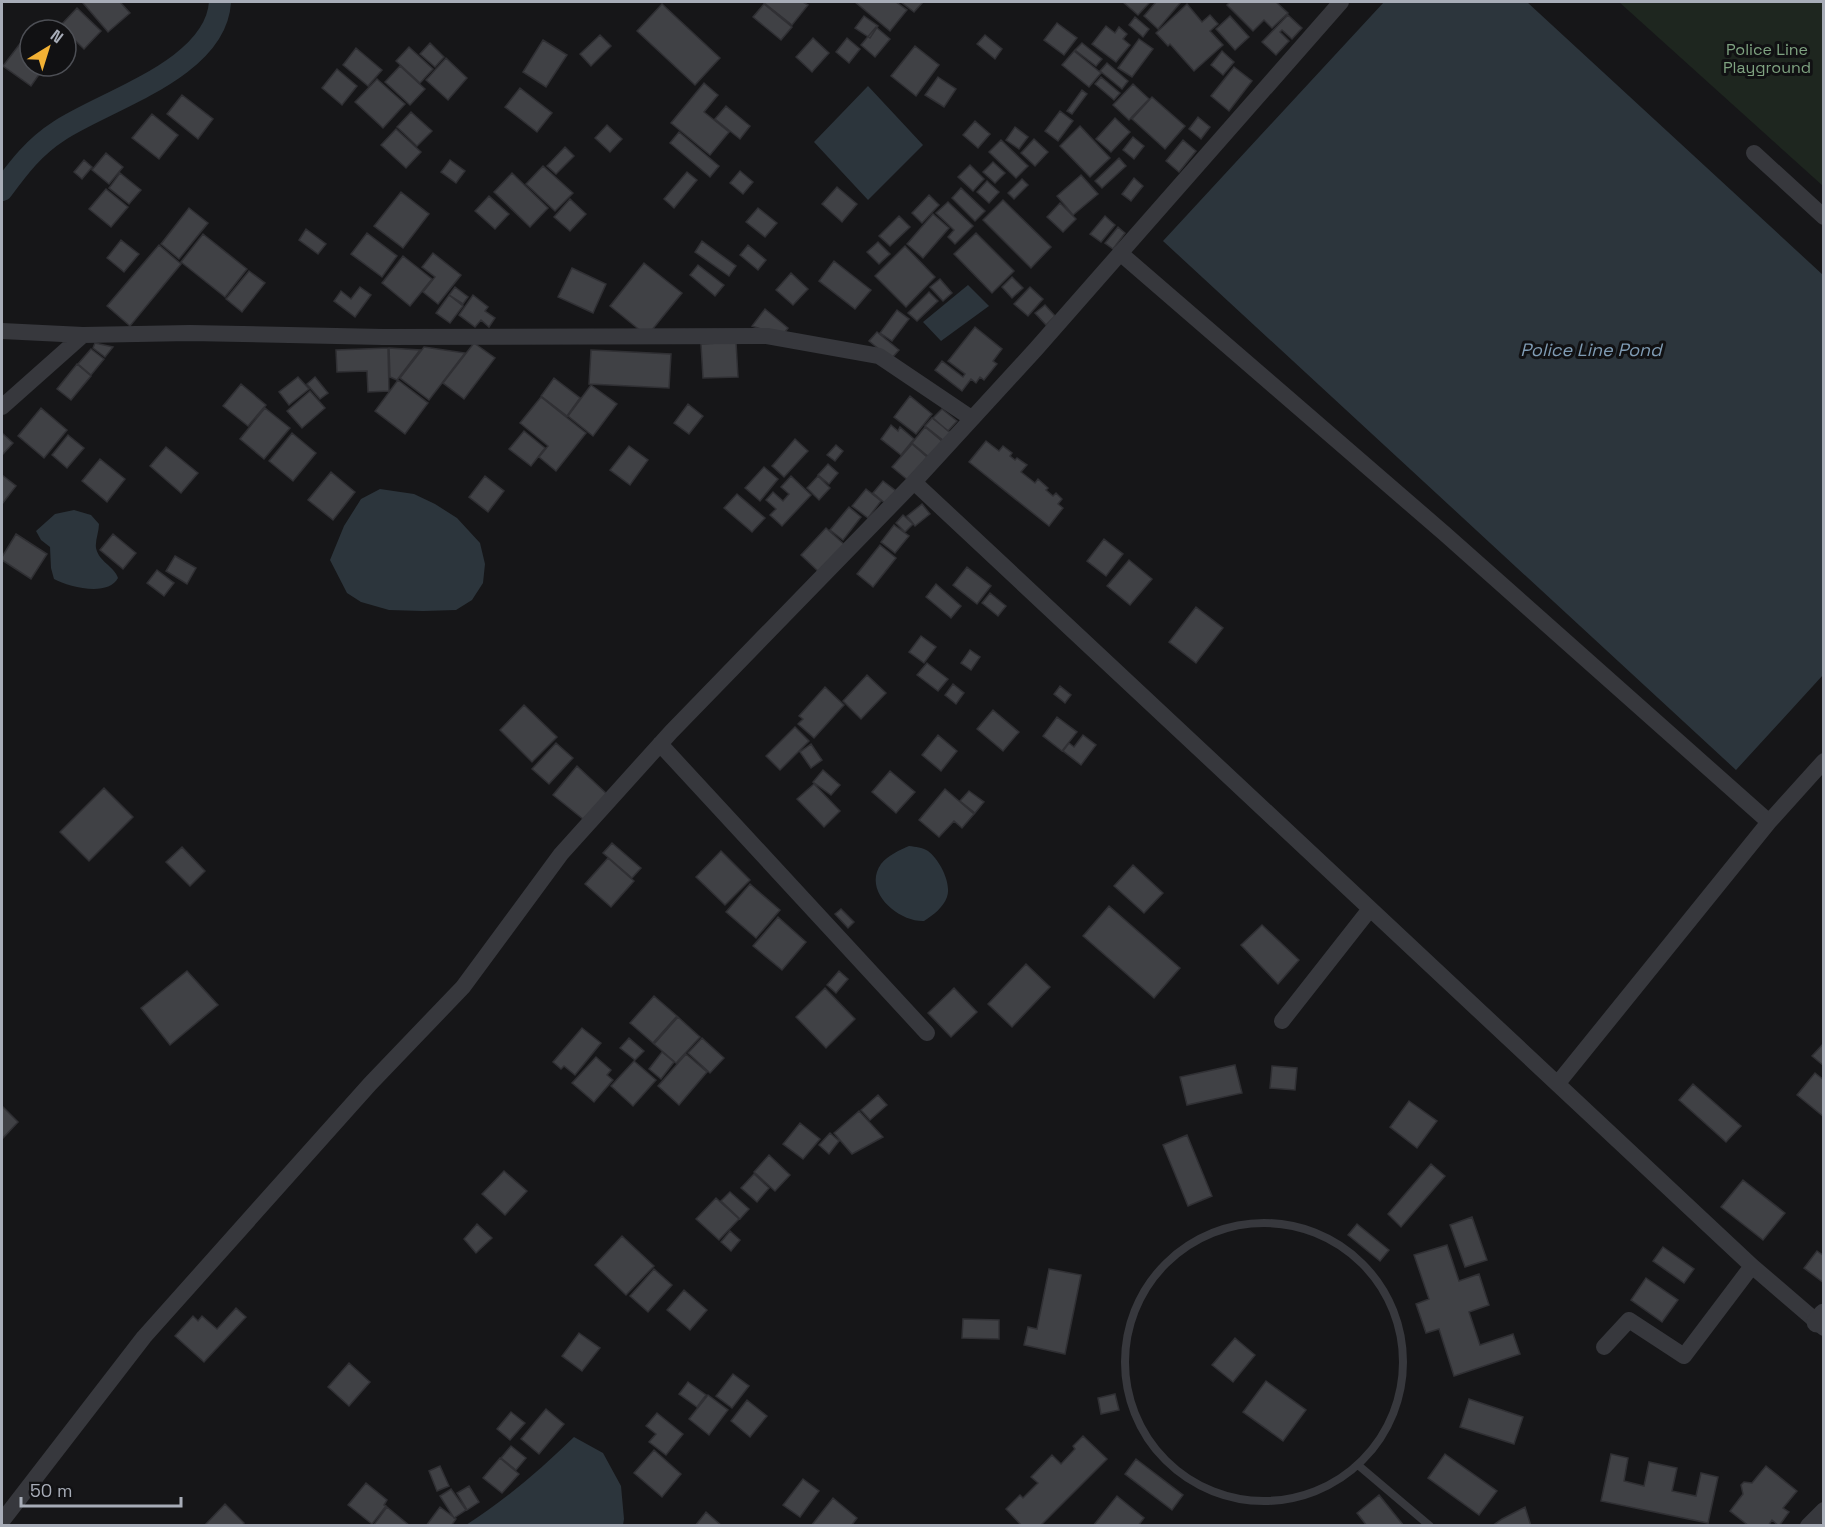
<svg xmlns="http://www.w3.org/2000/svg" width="1825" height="1527" font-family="'Space Grotesk',sans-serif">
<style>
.green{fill:#1e261f}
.water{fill:#2c353c}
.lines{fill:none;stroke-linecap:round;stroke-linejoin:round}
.canal{stroke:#2c353c;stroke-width:22}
.building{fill:#404145;stroke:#303034;stroke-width:1.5}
.service{stroke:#37383d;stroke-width:8}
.minor{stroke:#37383d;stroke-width:16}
.tertiary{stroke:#37383d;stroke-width:21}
.labels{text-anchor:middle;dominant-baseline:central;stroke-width:6;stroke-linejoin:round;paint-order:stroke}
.park-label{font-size:16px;fill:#7fa381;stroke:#111113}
.water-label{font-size:18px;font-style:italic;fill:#7f9bb3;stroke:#111113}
</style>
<rect width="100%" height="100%" fill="#161618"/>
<path class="green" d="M1619,2H1823V186Z"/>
<path class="water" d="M1384,2H1527L1823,275V675L1736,770L1163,241Z
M868,86L923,145L868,200L814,142Z
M968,285L989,306L941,341L923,322Z
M380,489L414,494L435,504L457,518L480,543L485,564L483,583L472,600L456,610L423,611L389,610L361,602L347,593L330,560L344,526L361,499Z
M74,510L91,515L99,524C99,532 95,540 96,548C99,562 114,566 118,578C108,597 69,587 54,579L51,568L50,547L41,540L36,531L55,514Z
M909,846C916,847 922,847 928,851C939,859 952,883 947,897C943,908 933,915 924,921C898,922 862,891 881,864C888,855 900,850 909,846Z
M574,1437L603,1453L621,1486L624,1519L623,1525H466C505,1500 540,1470 574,1437Z"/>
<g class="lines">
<path class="canal" d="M2,190C19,167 34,147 59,131C106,100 216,69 220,2"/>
</g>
<path class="building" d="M84,2H120L130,13L108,32L83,3Z
M763,2H803L808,5L792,25Z
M855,2H896L907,10L890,31Z
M901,2H923L914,12Z
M1123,2H1150L1138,15Z
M1156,2H1181L1158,29L1144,16Z
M1230,2H1276L1288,13L1272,28L1264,20L1253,31L1227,5Z
M662,4L720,58L695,85L637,31Z
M764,4L792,27L781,40L753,17Z
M1187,4L1202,22L1210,15L1218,24L1210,31L1223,45L1194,71L1170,44L1168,46L1156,33Z
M77,8L101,31L84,49L60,26Z
M1288,15L1302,28L1292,39L1282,30L1280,32L1289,41L1276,55L1262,42Z
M864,16L878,26L870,38L855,28Z
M1230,16L1249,37L1235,50L1216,29Z
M1135,17L1149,29L1143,37L1129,25Z
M1057,23L1077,38L1064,55L1044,40Z
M1106,26L1115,33L1119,27L1127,34L1123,39L1130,45L1116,62L1092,44Z
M876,27L890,39L875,57L861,45Z
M600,35L611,46L591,66L580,54Z
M985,35L1002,49L995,59L977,44Z
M813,38L829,53L812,72L796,57Z
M847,38L860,49L849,63L836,52Z
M1139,39L1153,49L1132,77L1118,68Z
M543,40L567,55L546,87L523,72Z
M22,41L30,47V66H45L31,86L3,66Z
M430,43L444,57L435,67L420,54Z
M1082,43L1102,59L1096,66L1075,50Z
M915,46L939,65L916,96L891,76Z
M409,47L433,69L420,83L396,61Z
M356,48L382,70L368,86L343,65Z
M1074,51L1101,73L1089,87L1062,65Z
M1222,51L1234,62L1223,75L1211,65Z
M446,58L467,78L448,100L426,80Z
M1107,63L1128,81L1122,89L1100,71Z
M400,66L425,89L410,105L385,82Z
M1234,67L1252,81L1229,111L1211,96Z
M337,69L357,86L342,105L322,88Z
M938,77L956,89L944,107L925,95Z
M1101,77L1120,93L1114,100L1095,84Z
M377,79L405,104L383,128L355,102Z
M704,83L718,95L704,112L729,132L710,155L671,123Z
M1133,84L1149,99L1129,120L1113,105Z
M520,88L552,113L537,132L505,107Z
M1082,90L1087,94L1072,114L1067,111Z
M182,95L213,119L198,139L167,114Z
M1152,97L1185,126L1165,149L1132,119Z
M726,106L750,126L740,139L715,119Z
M1060,111L1073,121L1058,141L1045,131Z
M411,112L432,131L417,146L397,127Z
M152,114L178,135L159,159L132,138Z
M1198,117L1210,127L1201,139L1189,129Z
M1115,118L1130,132L1111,152L1096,139Z
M975,121L990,134L978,148L963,135Z
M607,125L622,139L610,152L595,138Z
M1080,126L1110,158L1090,177L1060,146Z
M1015,127L1028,137L1019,149L1006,140Z
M396,129L421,152L406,168L381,145Z
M679,132L719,166L710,177L670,143Z
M1133,137L1144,146L1134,159L1123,150Z
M1034,139L1048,152L1035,166L1021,153Z
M1001,140L1028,166L1016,178L989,152Z
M1183,140L1196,151L1179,172L1166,161Z
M565,147L574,156L556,174L547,166Z
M106,153L123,167L109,184L92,170Z
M1119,158L1126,166L1102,188L1095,181Z
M84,160L92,167L82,179L74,172Z
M450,160L465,171L456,183L441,172Z
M993,162L1005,173L995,183L983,172Z
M970,165L984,179L973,191L958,177Z
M543,166L573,193L555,211L526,184Z
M740,171L753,182L743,194L730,183Z
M687,172L697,180L674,208L664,199Z
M120,173L141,190L129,204L109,188Z
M512,173L548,208L530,227L494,192Z
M1081,175L1098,194L1073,215L1057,196Z
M1134,178L1143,186L1131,201L1122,194Z
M1022,179L1028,185L1014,199L1008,193Z
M987,181L999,192L989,203L977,192Z
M837,187L857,204L842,222L822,204Z
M961,188L985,211L975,221L952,198Z
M106,189L128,207L111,227L89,209Z
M401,192L429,214L403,248L374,226Z
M929,195L939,205L922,223L912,213Z
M489,196L509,214L495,229L475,211Z
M570,199L586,214L570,231L554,217Z
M1003,200L1051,247L1031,268L983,220Z
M948,202L973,226L955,244L948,237L954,230L936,213Z
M1060,203L1076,219L1063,232L1047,217Z
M189,208L208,223L179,259L161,244Z
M758,208L777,223L765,237L746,222Z
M933,214L949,228L923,258L907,244Z
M899,216L910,227L890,246L879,236Z
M1105,216L1115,225L1101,242L1090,234Z
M1118,227L1125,233L1113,249L1105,243Z
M306,229L326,244L318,254L299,240Z
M367,233L397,256L382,277L351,254Z
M976,233L1014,271L992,293L954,254Z
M203,234L247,269L225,297L181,262Z
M121,240L139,254L124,272L107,258Z
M702,241L736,266L729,276L695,252Z
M878,242L890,254L879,264L867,252Z
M159,245L181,264L130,326L107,306Z
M748,245L766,260L758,270L740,255Z
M905,246L935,277L906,307L875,276Z
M433,253L461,275L438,304L423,292L435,277L422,267Z
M403,256L432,279L410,306L382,283Z
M834,261L871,290L855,309L819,281Z
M644,263L682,293L647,336L610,306Z
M698,265L724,285L715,296L690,275Z
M572,268L606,284L593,313L558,297Z
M249,271L265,283L242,312L226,299Z
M791,273L808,289L793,305L776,290Z
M1012,277L1023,288L1012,298L1002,287Z
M940,279L952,293L943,301L930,287Z
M360,287L371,295L355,317L334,301L341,291L351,299Z
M455,287L468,297L463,304L449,295Z
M1030,287L1043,299L1028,316L1014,304Z
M929,292L938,301L917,321L908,313Z
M449,295L463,306L450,323L436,313Z
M473,295L488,307L485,311L495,318L489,327L481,320L475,327L459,315Z
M1045,305L1055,316L1046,325L1035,313Z
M765,309L788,328L782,336L752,326Z
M897,310L909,319L892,341L880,333Z
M975,327L1002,349L993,361L997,364L984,380L980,377L976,383L971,379L962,391L935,370L942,361L963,377L965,374L948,361Z
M877,332L899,350L891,359L869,341Z
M736,342L738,377L703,378L701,344Z
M95,343L113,347L105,357L93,348Z
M474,343L495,358L464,399L443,383Z
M424,347L465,353L429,400L400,378Z
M388,348L389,391L368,392L367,371L337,372L336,350Z
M389,348L420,350L397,380L390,377Z
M91,349L104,359L91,375L78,364Z
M591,350L671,354L669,388L589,384Z
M77,364L91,376L71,400L57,389Z
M298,377L309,389L289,405L279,392Z
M315,377L328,393L320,399L307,384Z
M554,378L580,398L567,416L541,396Z
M398,380L428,403L405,434L375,411Z
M241,384L266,405L248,426L223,406Z
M591,385L617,404L593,436L568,416Z
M310,391L325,408L302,428L287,411Z
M910,396L932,414L916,434L894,417Z
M541,397L586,433L556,471L539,457L548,446L520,423Z
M688,404L703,416L689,434L674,423Z
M41,408L67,430L44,458L18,436Z
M265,408L290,428L264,459L240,439Z
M942,409L957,421L948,431L933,418Z
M932,418L951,433L944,441L925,426Z
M891,425L898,431L900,427L914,439L901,455L881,439Z
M925,427L943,442L930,458L912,443Z
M524,431L545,448L531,466L509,449Z
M2,433L13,443L2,455Z
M292,433L316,453L293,481L269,461Z
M68,435L84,448L67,468L52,455Z
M795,439L808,451L784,477L772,466Z
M986,441L999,451L1003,446L1012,453L1010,456L1015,460L1017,458L1027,465L1021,472L1035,483L1038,479L1048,488L1046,490L1053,496L1056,493L1062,499L1058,504L1063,508L1049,526L969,462Z
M912,444L927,457L909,481L892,467Z
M836,445L843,451L835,461L827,455Z
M629,446L648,460L630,485L610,470Z
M166,447L198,473L181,493L150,466Z
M100,459L125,479L107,502L82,481Z
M828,464L838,473L829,484L818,475Z
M764,467L778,479L760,501L745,488Z
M331,472L355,492L333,520L308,500Z
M2,475L16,486L2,504Z
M485,476L504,491L488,512L469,497Z
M791,476L811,495L782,526L770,515L776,509L766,500L773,492L783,501L789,494L781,487Z
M818,476L830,488L819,500L807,488Z
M883,481L896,491L886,504L873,493Z
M866,489L881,501L868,518L852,506Z
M737,494L765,518L752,532L724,508Z
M922,504L930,514L915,526L907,516Z
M849,507L861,517L843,540L830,530Z
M903,515L913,524L905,532L896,523Z
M894,525L909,536L895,553L881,542Z
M826,528L846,546L821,574L801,555Z
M16,534L47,554L31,579L2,560V557Z
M113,534L136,553L123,569L100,550Z
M1104,539L1123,554L1106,576L1087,561Z
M880,545L896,558L873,587L857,574Z
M175,556L196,568L187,584L166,571Z
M1129,560L1152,579L1130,605L1107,586Z
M967,567L991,586L977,604L953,585Z
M157,570L174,583L164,596L147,583Z
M936,584L961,606L951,618L926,597Z
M990,593L1006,606L998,616L982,603Z
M1196,607L1223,628L1196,663L1169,642Z
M921,636L936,647L924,663L909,652Z
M970,650L980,657L971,670L961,663Z
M927,663L948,679L938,691L917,675Z
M867,675L886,693L861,719L843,701Z
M953,684L964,693L956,704L945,695Z
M1060,686L1071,695L1065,703L1054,694Z
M825,687L844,705L814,738L798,724L803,719L799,716Z
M524,705L557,737L532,762L500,730Z
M993,710L1019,732L1003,751L977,729Z
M1057,717L1077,732L1062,751L1043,736Z
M795,727L809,741L780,770L766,756Z
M938,735L957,751L941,771L922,755Z
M1083,735L1096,745L1081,765L1063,751L1069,743L1074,747Z
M556,743L573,758L549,784L532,769Z
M811,744L822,760L811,768L800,752Z
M577,766L608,795L583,819L553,795Z
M823,770L840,785L831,795L813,782Z
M890,771L915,792L896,813L872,792Z
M814,784L840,811L824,827L797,799Z
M104,788L133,817L89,861L60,832Z
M945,789L974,814L962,828L954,821L939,837L919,820Z
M969,791L984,802L975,813L960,801Z
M612,843L641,868L632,878L603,853Z
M182,847L205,871L190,886L166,862Z
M721,851L750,880L725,905L696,877Z
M608,858L634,881L611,907L585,884Z
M1133,865L1163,893L1144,913L1114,886Z
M750,884L780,910L756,938L726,912Z
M1109,906L1180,968L1154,998L1083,936Z
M841,909L854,922L848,928L835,914Z
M778,917L806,942L782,970L753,946Z
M1262,925L1299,960L1278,984L1241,945Z
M1026,964L1050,987L1012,1027L988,1004Z
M187,971L218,1005L170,1045L141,1008Z
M839,971L848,979L836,993L827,985Z
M825,988L855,1019L826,1048L796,1017Z
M954,988L977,1012L951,1037L928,1013Z
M654,996L677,1016L653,1043L630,1023Z
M678,1017L700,1037L676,1063L654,1044Z
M582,1028L601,1043L575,1075L564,1066L561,1069L553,1062Z
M629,1038L644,1051L635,1060L620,1048Z
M702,1038L724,1058L710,1073L688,1053Z
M1824,1043V1066L1812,1056Z
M662,1052L674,1062L661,1079L649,1069Z
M686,1054L707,1072L679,1105L658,1086Z
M596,1057L611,1070L607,1075L613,1080L594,1102L572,1083Z
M634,1061L656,1080L633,1106L611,1086Z
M1235,1065L1242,1093L1187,1105L1180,1077Z
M1272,1066L1297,1068L1295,1090L1270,1088Z
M1815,1073L1824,1080V1117L1797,1095Z
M1693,1084L1741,1126L1726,1142L1679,1100Z
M878,1095L887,1105L870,1120L861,1110Z
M1409,1101L1437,1121L1417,1148L1390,1127Z
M2,1106L18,1122L2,1139Z
M859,1111L883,1137L852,1154L834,1133Z
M800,1123L820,1139L803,1159L783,1144Z
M830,1133L839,1141L829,1154L819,1145Z
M1187,1135L1212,1196L1188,1206L1163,1145Z
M769,1155L790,1175L775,1191L754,1172Z
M1431,1164L1445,1176L1401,1227L1388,1214Z
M504,1171L527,1191L505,1215L482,1194Z
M754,1174L769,1188L757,1202L741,1188Z
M1743,1180L1785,1213L1763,1240L1721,1207Z
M730,1192L749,1209L740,1219L721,1201Z
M716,1198L739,1219L719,1240L696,1219Z
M1472,1217L1487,1260L1465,1267L1450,1225Z
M477,1224L492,1238L476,1253L464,1239Z
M1357,1224L1389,1250L1380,1261L1348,1235Z
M730,1231L740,1240L731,1251L721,1242Z
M622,1236L654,1266L626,1295L595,1265Z
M1447,1245L1459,1281L1479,1274L1489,1305L1469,1312L1480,1345L1513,1334L1520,1354L1454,1376L1439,1329L1426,1333L1416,1304L1429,1299L1414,1255Z
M1663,1247L1694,1269L1684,1283L1653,1261Z
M1817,1251L1824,1256V1283L1804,1268Z
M654,1269L672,1285L648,1312L630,1296Z
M1049,1269L1081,1275L1065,1354L1024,1345L1028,1327L1037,1329Z
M1646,1278L1678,1300L1662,1322L1631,1300Z
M684,1290L707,1310L690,1330L667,1310Z
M236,1308L246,1317L204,1362L175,1336L193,1316L198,1321L202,1316L217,1329Z
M963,1319L999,1320V1339L962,1338Z
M579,1333L600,1348L582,1371L562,1356Z
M1235,1338L1255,1355L1233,1382L1212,1365Z
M349,1363L370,1382L349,1406L328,1387Z
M733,1374L749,1386L732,1408L716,1396Z
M1266,1381L1306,1410L1283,1441L1243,1412Z
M688,1382L706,1395L697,1407L679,1394Z
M1115,1394L1119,1410L1101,1414L1098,1398Z
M708,1395L728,1410L709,1435L689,1419Z
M1469,1399L1523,1417L1514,1444L1460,1427Z
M747,1400L767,1416L750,1437L731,1421Z
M546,1409L564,1424L539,1454L521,1439Z
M511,1412L525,1423L510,1440L497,1429Z
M657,1413L683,1434L666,1455L649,1442L656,1434L646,1426Z
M1083,1436L1107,1459L1040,1526H1022L1006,1509L1020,1495L1023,1498L1038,1483L1031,1477L1052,1455L1061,1464L1075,1449L1073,1446Z
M511,1446L526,1458L516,1470L501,1458Z
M654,1450L681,1474L662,1497L634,1473Z
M1445,1454L1497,1491L1479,1515L1428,1478Z
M1611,1454L1628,1458L1624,1481L1644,1486L1649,1462L1677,1468L1672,1491L1696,1496L1701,1473L1718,1477L1708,1523L1601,1501Z
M500,1458L519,1474L502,1493L483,1478Z
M1136,1459L1183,1495L1172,1510L1125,1474Z
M440,1466L449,1486L437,1491L429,1471Z
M1766,1466L1797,1491L1783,1508L1789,1512L1779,1526L1772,1520L1768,1526H1749L1730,1511L1743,1494L1741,1485L1744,1482L1752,1483Z
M803,1479L819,1491L800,1517L783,1505Z
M366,1483L387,1500L384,1505L386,1506L372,1524L348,1505Z
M469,1486L479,1502L467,1510L457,1493Z
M451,1489L466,1510L454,1518L440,1496Z
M1379,1495L1404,1526H1367L1357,1513Z
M1117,1496L1144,1518L1138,1526H1093Z
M833,1498L857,1518L851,1526H811Z
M225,1504L244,1523L242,1526H204Z
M387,1507L410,1526H373Z
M440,1507L456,1519L451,1526H426Z
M1525,1507L1531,1526H1492L1502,1519Z
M706,1512L722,1526H695Z"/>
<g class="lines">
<path class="service" d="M1125 1362a139 139 0 1 1 278 0a139 139 0 1 1-278 0Z
M1358,1465L1430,1526"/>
<path class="minor" d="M1754,153L1824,217
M1120,253L1445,534L1769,822
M2,331L83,335L190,333L383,337L767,336L879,356L971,418
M2,407L83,335
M914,482L1752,1266L1824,1328
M660,744L927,1033
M1282,1021L1370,909
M1558,1083L1769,822L1824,761
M1604,1347L1629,1320L1684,1356L1752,1266
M2,1521L144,1337L370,1084L463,987L561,854L671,732L914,482L1036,349L1341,2
M1808,1526L1824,1510"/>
<path class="tertiary" d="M1817,1322L1824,1314"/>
</g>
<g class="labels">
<g class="park-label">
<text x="1767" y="49">Police Line<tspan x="1767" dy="18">Playground</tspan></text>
</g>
<g class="water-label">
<text x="1591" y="349">Police Line Pond</text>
</g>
</g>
<rect width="1825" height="1527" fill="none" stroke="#a8adb8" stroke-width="6"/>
<g transform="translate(48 48) rotate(38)"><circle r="28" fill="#111113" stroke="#4d4f55" stroke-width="1.5"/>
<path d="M0-4.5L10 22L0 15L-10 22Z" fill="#f2b134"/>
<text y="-9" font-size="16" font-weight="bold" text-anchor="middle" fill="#a8adb8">N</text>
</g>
<path d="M21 1497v9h160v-9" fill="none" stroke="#a8adb8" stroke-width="3"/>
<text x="30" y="1497" font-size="18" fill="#a8adb8" stroke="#111113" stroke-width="4.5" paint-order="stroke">50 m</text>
</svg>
